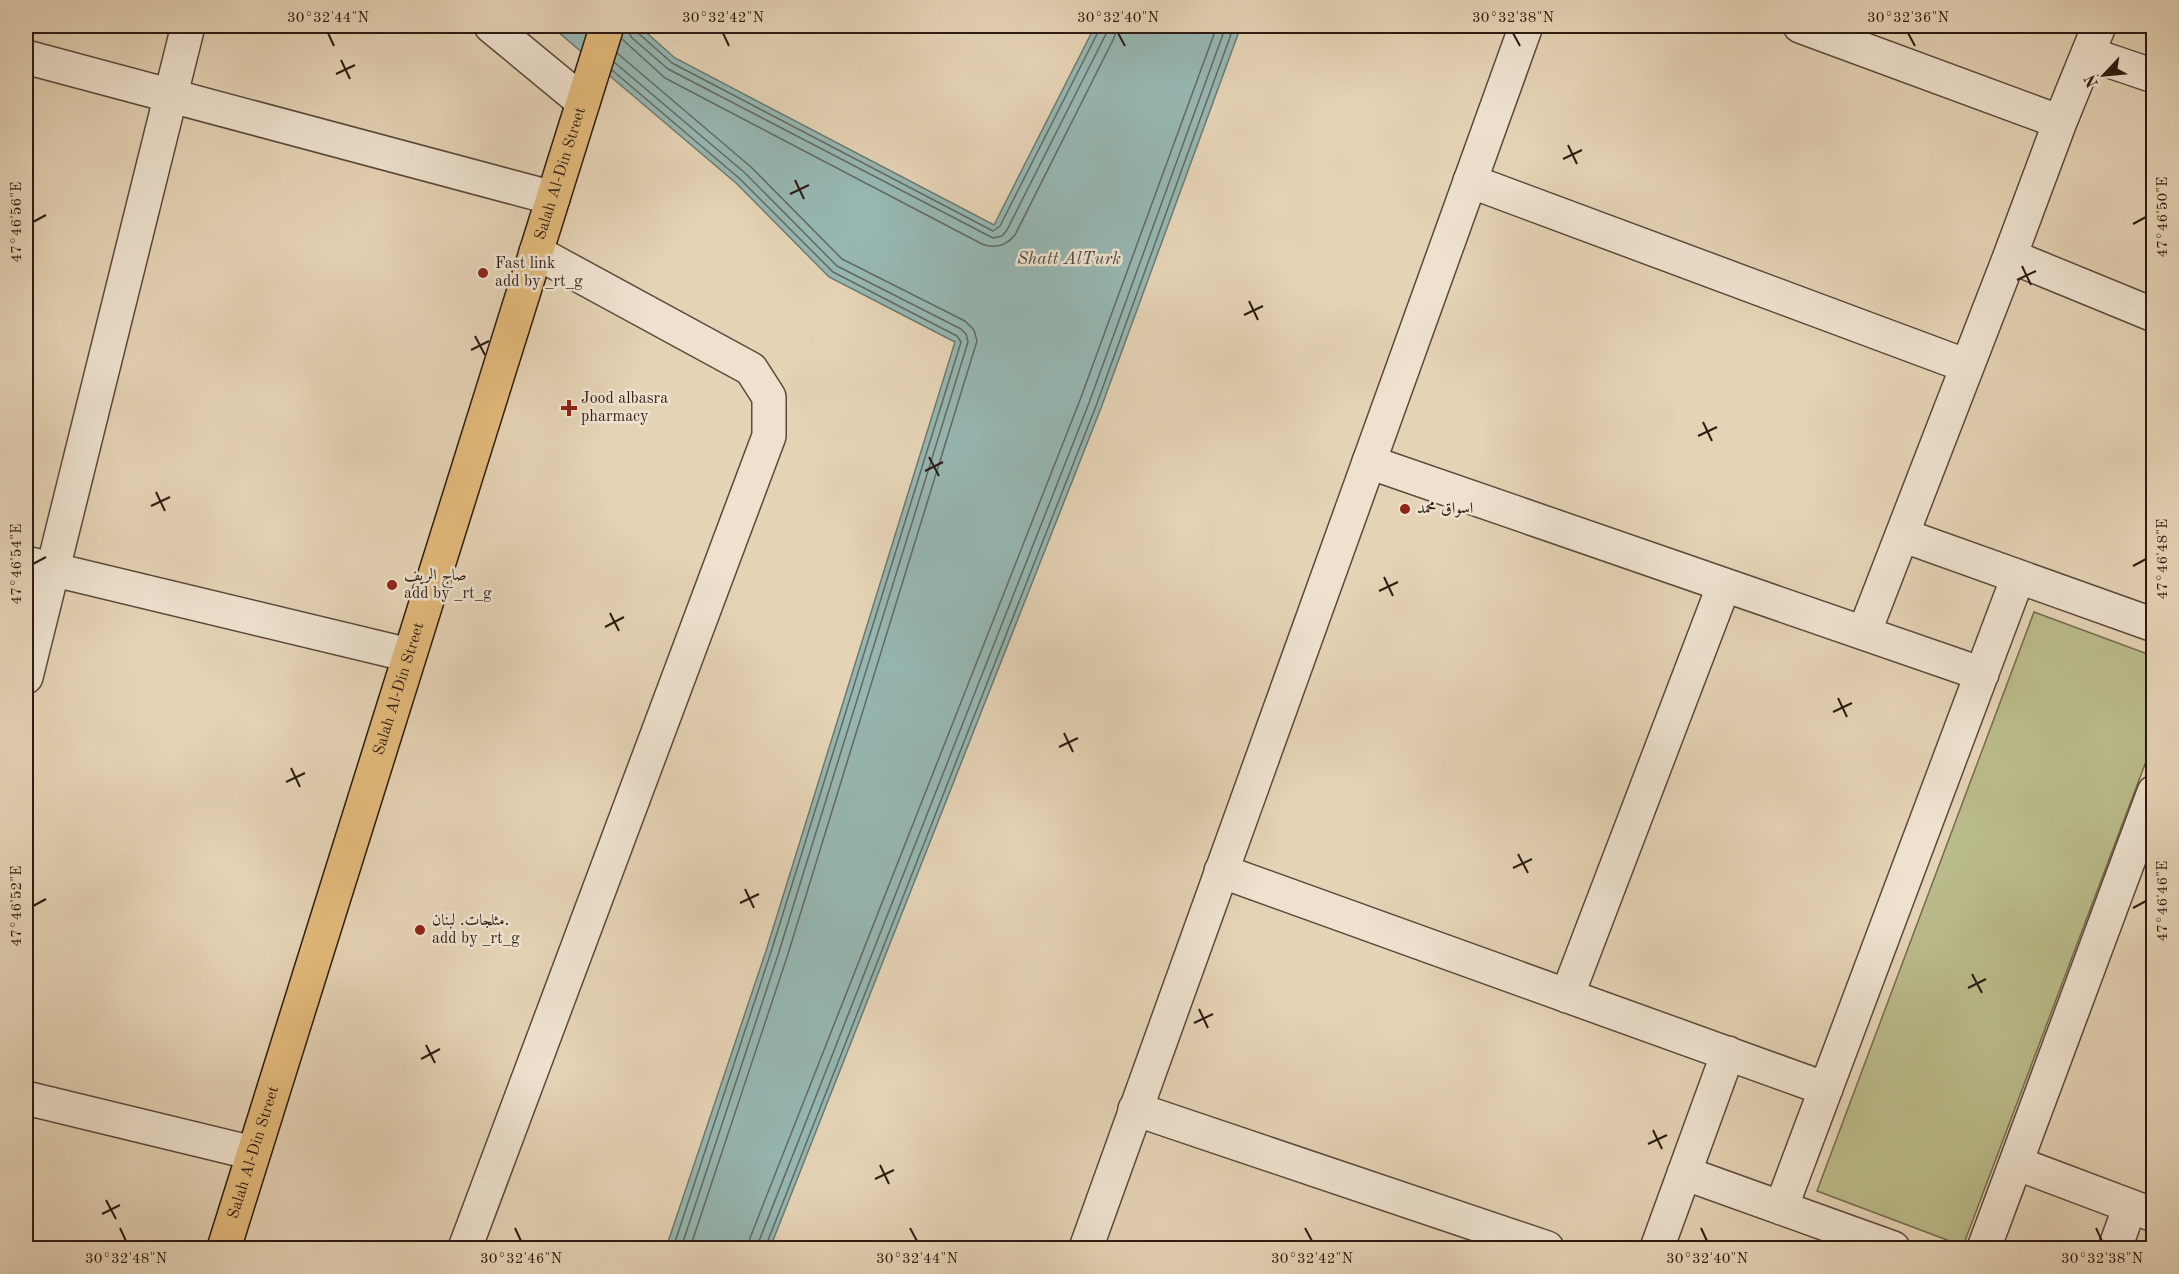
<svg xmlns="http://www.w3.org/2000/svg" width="2179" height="1274" font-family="'Old Standard TT',Amiri,serif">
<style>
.green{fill:#babb8a;stroke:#746b4e;stroke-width:1.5}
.water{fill:#96b7b2;stroke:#6c7972;stroke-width:1.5}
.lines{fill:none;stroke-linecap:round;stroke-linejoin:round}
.shore{stroke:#626962;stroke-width:1.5}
.minor-casing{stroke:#5b493c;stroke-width:36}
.tertiary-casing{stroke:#5b493c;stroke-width:36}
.primary-casing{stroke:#2d1b13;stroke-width:36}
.minor{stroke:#eee2cf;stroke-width:33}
.tertiary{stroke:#eee2cf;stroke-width:33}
.primary{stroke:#e2ba7a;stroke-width:33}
.ticks{fill:none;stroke:#2d1b13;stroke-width:2}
.poi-dot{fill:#8f2418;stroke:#eee2cf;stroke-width:2}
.labels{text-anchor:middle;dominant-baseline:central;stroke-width:5;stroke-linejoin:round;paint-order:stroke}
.street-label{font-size:16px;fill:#2d1b13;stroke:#eee2cf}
.poi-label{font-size:16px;fill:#2d1b13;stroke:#eee2cf;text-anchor:start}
.water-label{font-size:18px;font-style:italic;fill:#4c4a43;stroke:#eee2cf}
.neatline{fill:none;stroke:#2d1b13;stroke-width:2}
.ticks-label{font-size:15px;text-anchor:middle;fill:#2d1b13}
</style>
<rect width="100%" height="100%" fill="#e5d3b5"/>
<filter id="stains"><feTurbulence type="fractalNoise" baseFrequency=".00333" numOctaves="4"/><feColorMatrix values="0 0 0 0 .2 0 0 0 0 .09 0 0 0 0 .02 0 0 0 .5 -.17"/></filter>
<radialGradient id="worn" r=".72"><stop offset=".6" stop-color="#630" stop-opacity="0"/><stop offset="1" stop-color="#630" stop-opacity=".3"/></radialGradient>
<path class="green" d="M2034,612L2153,656V743L1963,1246L1817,1191Z"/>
<path class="water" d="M551,26H639L675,58L994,225L1095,26H1241L1101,408L770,1248H666L766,951L955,342L829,277L736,183Z"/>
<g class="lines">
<path class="shore" d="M628,26L631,37L668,69L993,238L1002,236L1007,230L1106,34L1108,26
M635,26L637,32L672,63L993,231L1000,226L1099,30L1100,26
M622,39L665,78L982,244C995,249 1006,246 1015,235L1114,38L1117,26
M617,53L751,167L842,259L965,321L974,330L977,341L787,957L690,1248
M614,62L745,173L837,266L961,329L966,334L968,342L778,955L681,1248
M612,70L740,179L833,272L957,336L961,342L771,952L673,1248
M749,1248L750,1238L1080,400L1217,26
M758,1248L759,1241L1089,403L1226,26
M765,1248L1096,406L1234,26"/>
<g class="minor-casing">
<path id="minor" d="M491,26L583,102
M1800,26L2060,122
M2089,54L2154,76
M26,57L553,198
M1470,181L1967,366
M2010,256L2154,315
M1369,462L1982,674
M1902,535L2154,625
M26,563L409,655
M1864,633L2010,256L2060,122L2099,26
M26,677L188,26
M1221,871L1826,1089
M1567,996L1724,585
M26,1098L253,1153
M1135,1109L1547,1248
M2016,1163L2154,1215
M1684,1173L1893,1248
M1781,1208L2018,577
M465,1248L769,436V397L751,369L536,252
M1657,1248L1728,1053
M1984,1248L2154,792
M2115,1248L2130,1206"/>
</g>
<g class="tertiary-casing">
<path id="tertiary" d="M1086,1248L1526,26"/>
</g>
<g class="primary-casing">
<g id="primary">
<path id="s1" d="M224,1248L607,26"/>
</g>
</g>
<use href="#minor" class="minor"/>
<use href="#tertiary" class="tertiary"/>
<use href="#primary" class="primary"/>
</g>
<path class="ticks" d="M328,33L334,46M723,33L729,46M1118,33L1125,46M1513,33L1520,46M1908,33L1915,46M341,60L350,79M336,74L355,65M1568,145L1577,164M1563,159L1582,150M795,180L804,199M790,194L809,185M33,222L46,215M2133,224L2146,217M2022,266L2031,285M2017,280L2036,271M1249,301L1258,320M1244,315L1263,306M475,336L485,355M471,350L489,341M1703,422L1712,441M1698,436L1717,427M929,457L939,476M925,471L943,462M156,492L165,511M151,506L170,497M33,564L46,557M2133,566L2146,559M1384,577L1393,596M1379,591L1398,582M610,613L619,631M605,627L624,617M1838,698L1847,717M1833,712L1852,703M1064,733L1073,752M1059,747L1078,738M291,768L300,787M286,782L305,773M1518,854L1528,873M1513,868L1532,859M745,889L754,908M740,903L759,894M33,906L46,899M2133,908L2146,901M1972,974L1982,993M1968,988L1986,979M1199,1009L1208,1028M1194,1023L1213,1014M426,1045L435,1063M421,1059L440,1049M1653,1130L1662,1149M1648,1144L1667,1135M880,1165L889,1184M875,1179L894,1170M106,1200L116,1219M102,1214L120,1205M120,1228L126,1241M515,1228L521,1241M910,1228L917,1241M1305,1228L1312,1241M1701,1228L1707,1241M2096,1228L2102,1241"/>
<g class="poi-dot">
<circle cx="483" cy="273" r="6"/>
<path d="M566 399h6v6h6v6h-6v6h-6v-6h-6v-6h6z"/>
<circle cx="1405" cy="509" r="6"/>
<circle cx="392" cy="585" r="6"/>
<circle cx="420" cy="930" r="6"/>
</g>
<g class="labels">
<g class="street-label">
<text stroke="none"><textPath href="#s1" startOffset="1126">Salah Al-Din Street</textPath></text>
<text stroke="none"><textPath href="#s1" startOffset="586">Salah Al-Din Street</textPath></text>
<text stroke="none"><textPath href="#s1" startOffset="100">Salah Al-Din Street</textPath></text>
</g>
<g class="poi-label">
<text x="495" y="264">Fast link<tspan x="495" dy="18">add by _rt_g</tspan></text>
<text x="581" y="399">Jood albasra<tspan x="581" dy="18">pharmacy</tspan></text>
<text x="1417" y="509">اسواق محمد</text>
<text x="404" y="576">صاج الريف<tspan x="404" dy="18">add by _rt_g</tspan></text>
<text x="432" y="921">مثلجات. لبنان.<tspan x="432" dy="18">add by _rt_g</tspan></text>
</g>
<g class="water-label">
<text x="1069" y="259">Shatt AlTurk</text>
</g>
</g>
<rect width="2179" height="1274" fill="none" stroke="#e5d3b5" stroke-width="66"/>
<g transform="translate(2104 75) rotate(244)" stroke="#eee2cf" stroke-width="4.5" paint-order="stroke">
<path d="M0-4.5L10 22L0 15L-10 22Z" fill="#2d1b13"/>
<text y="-9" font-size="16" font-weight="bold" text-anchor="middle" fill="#2d1b13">N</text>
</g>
<rect x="33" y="33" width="2113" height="1208" class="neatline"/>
<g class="ticks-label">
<text x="328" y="22">30°32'44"N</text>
<text x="723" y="22">30°32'42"N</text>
<text x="1118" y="22">30°32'40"N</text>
<text x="1513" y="22">30°32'38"N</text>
<text x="1908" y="22">30°32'36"N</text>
<text transform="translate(2162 217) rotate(-90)" y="5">47°46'50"E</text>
<text transform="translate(16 222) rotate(-90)" y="5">47°46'56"E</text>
<text transform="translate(2162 559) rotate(-90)" y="5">47°46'48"E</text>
<text transform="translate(16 564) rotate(-90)" y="5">47°46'54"E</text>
<text transform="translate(2162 901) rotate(-90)" y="5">47°46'46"E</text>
<text transform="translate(16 906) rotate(-90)" y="5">47°46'52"E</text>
<text x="126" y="1263">30°32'48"N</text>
<text x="521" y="1263">30°32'46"N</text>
<text x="917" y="1263">30°32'44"N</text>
<text x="1312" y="1263">30°32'42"N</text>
<text x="1707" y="1263">30°32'40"N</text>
<text x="2102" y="1263">30°32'38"N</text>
</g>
<rect width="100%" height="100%" filter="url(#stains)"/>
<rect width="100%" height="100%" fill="url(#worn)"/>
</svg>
